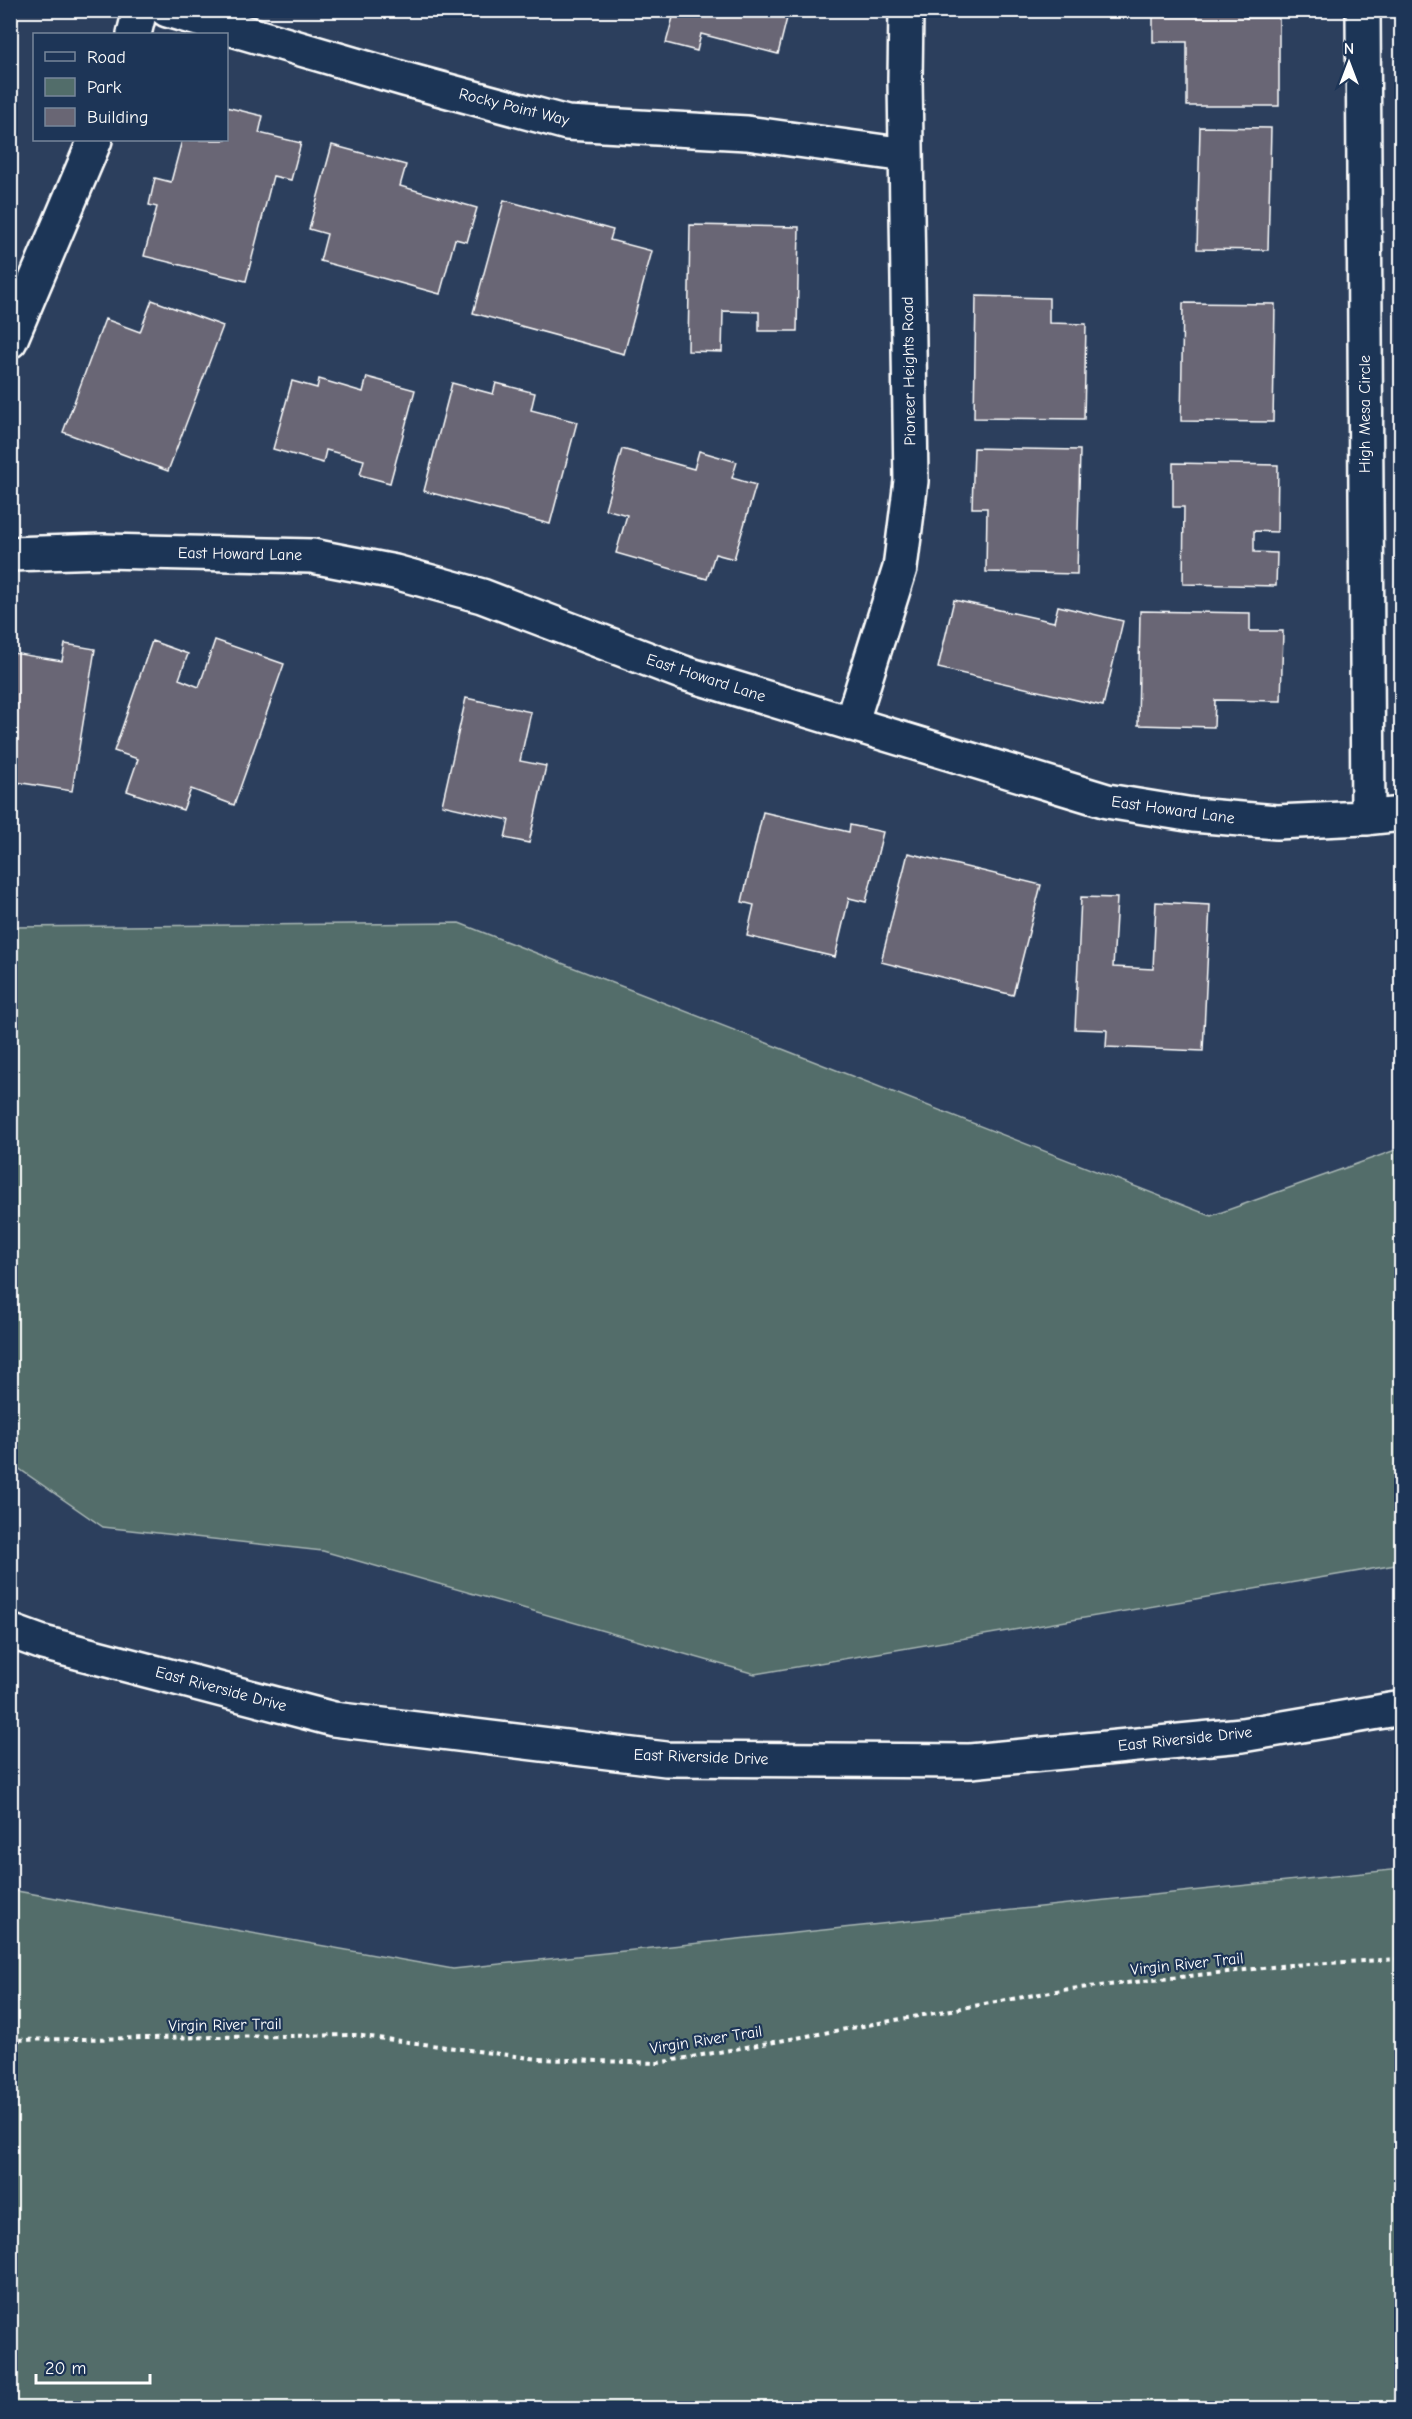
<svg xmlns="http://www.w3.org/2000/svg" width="1412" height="2419" font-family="'Comic Neue',sans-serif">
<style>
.green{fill:#526d6a;stroke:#a8b6b4;stroke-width:1.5}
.building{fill:#696674;stroke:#fff;stroke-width:1.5}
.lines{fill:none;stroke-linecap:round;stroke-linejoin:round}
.minor-casing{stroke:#fff;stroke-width:38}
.primary-casing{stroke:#fff;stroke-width:38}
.path{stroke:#fff;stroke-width:4;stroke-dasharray:4.5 4.5;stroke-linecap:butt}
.minor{stroke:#1d3557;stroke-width:33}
.primary{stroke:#1d3557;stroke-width:33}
.labels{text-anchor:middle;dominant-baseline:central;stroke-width:4.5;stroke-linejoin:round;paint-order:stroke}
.street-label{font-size:16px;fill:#fff;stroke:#1d3557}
</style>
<rect width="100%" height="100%" fill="#2c3f5d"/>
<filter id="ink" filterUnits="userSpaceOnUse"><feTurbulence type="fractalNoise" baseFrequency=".0167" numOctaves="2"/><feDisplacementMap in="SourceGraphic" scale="12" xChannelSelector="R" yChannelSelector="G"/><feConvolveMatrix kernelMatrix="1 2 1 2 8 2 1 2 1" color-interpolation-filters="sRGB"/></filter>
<g filter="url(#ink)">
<path class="green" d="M459,923L1211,1216L1401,1148V1564L755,1674L323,1551L103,1527L11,1463V927Z
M1401,1869V2408H11V1890L453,1969Z"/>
<path class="building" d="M675,10H789L778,54L701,34L697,51L666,43Z
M1153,10H1246V18H1279V106H1187V42H1153Z
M226,107L263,116L259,133L301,143L291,180L273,176L246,281L144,256L157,207L149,205L155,178L171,182L182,140H226Z
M1200,127L1271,128L1268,250L1197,249Z
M332,145L406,165L400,186L477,208L467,242L455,239L440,294L320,261L327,234L309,229Z
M504,200L613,230L610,240L652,251L624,354L473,313Z
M690,225L799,227L797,331H759V312L723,311L722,352L688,351Z
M976,296L1049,298V323L1086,324L1084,419L974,418Z
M152,300L223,326L168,471L63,432L105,319L140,332Z
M1183,303L1275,304L1273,422L1181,421Z
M367,377L415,390L390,483L360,475L364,460L326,450L323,463L273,449L292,381L317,388L319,379L363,392Z
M452,383L493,394L496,383L535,393L531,410L577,422L550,524L424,491Z
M974,448L1080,450L1077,574L986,572L987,508H972Z
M622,449L694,469L699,451L737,462L732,478L756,485L734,559L715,554L707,579L616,553L627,515L605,509Z
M1173,463L1278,465L1277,532L1254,531V552L1277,553L1276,586L1183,584L1184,507H1173Z
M954,600L1054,622L1058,606L1123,621L1103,706L938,668Z
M1140,611L1250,613V631H1283L1281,701L1215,700L1214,727L1138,725Z
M215,640L284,664L234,805L191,789L183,810L127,791L138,759L114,751L152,641L188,654L179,679L199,687Z
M65,644L95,649L72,791L10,781V669L13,653L62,661Z
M466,698L531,712L520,761L546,766L529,843L505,838L509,820L442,805Z
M763,812L849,832L850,825L883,832L866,902L849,898L835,957L747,936L754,905L742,902Z
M908,853L1041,885L1013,995L881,962Z
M1081,897L1117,898L1113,967L1153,969L1156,902L1210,905L1203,1051L1106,1047L1107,1030L1075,1029Z"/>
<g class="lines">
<g class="minor-casing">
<path id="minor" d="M167,10L404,79L567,123L747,133L906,155
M1363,10L1368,818
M134,34L140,10
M10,341L95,140
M10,554L104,551L312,556L395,572L482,596L684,673L1107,801L1193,815L1277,822L1364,818L1402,814
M851,724L900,568L911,481L905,79L906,10"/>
</g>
<g class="primary-casing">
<path id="primary" d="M10,1631L43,1643L333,1719L666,1759L970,1761L1242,1735L1402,1708"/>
</g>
<path class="path" d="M10,2040L355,2035L538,2059L658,2063L1062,1990L1290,1965L1402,1959"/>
<use href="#minor" class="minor"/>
<use href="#primary" class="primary"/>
</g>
</g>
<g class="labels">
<g class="street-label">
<text transform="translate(514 107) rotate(14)">Rocky Point Way</text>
<text transform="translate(909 371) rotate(-91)">Pioneer Heights Road</text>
<text transform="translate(1365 414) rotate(-90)">High Mesa Circle</text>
<text transform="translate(240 554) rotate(1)">East Howard Lane</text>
<text transform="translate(706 678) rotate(18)">East Howard Lane</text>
<text transform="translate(1173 810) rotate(8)">East Howard Lane</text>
<text transform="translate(221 1689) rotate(15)">East Riverside Drive</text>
<text transform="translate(1185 1739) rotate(-6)">East Riverside Drive</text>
<text transform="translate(701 1757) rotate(2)">East Riverside Drive</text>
<text transform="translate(1187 1964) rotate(-6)">Virgin River Trail</text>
<text transform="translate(225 2025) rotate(-1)">Virgin River Trail</text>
<text transform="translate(706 2040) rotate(-9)">Virgin River Trail</text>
</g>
</g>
<rect width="1412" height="2419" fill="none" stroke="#1d3557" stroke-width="36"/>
<rect x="18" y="18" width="1376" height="2383" fill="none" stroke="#fff" stroke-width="2" filter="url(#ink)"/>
<rect x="33" y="33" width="195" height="108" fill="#1d3557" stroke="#77869a" stroke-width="1.5"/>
<rect x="45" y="52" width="30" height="9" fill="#1d3557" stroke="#77869a" stroke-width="1.5"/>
<text x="87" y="63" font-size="18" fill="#ffffff">Road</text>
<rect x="45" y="78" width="30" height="18" fill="#526d6a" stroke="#77869a" stroke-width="1.5"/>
<text x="87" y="93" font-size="18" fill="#ffffff">Park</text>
<rect x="45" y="108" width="30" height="18" fill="#696674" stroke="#77869a" stroke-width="1.5"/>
<text x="87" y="123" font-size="18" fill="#ffffff">Building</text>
<g transform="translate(1349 63)" stroke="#1d3557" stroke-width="4.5" paint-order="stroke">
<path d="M0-4.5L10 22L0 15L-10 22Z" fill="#ffffff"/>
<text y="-9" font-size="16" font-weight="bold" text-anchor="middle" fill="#ffffff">N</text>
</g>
<path d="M36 2374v9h114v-9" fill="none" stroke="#ffffff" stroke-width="3"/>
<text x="45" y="2374" font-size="18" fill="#ffffff" stroke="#1d3557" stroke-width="4.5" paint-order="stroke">20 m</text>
</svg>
